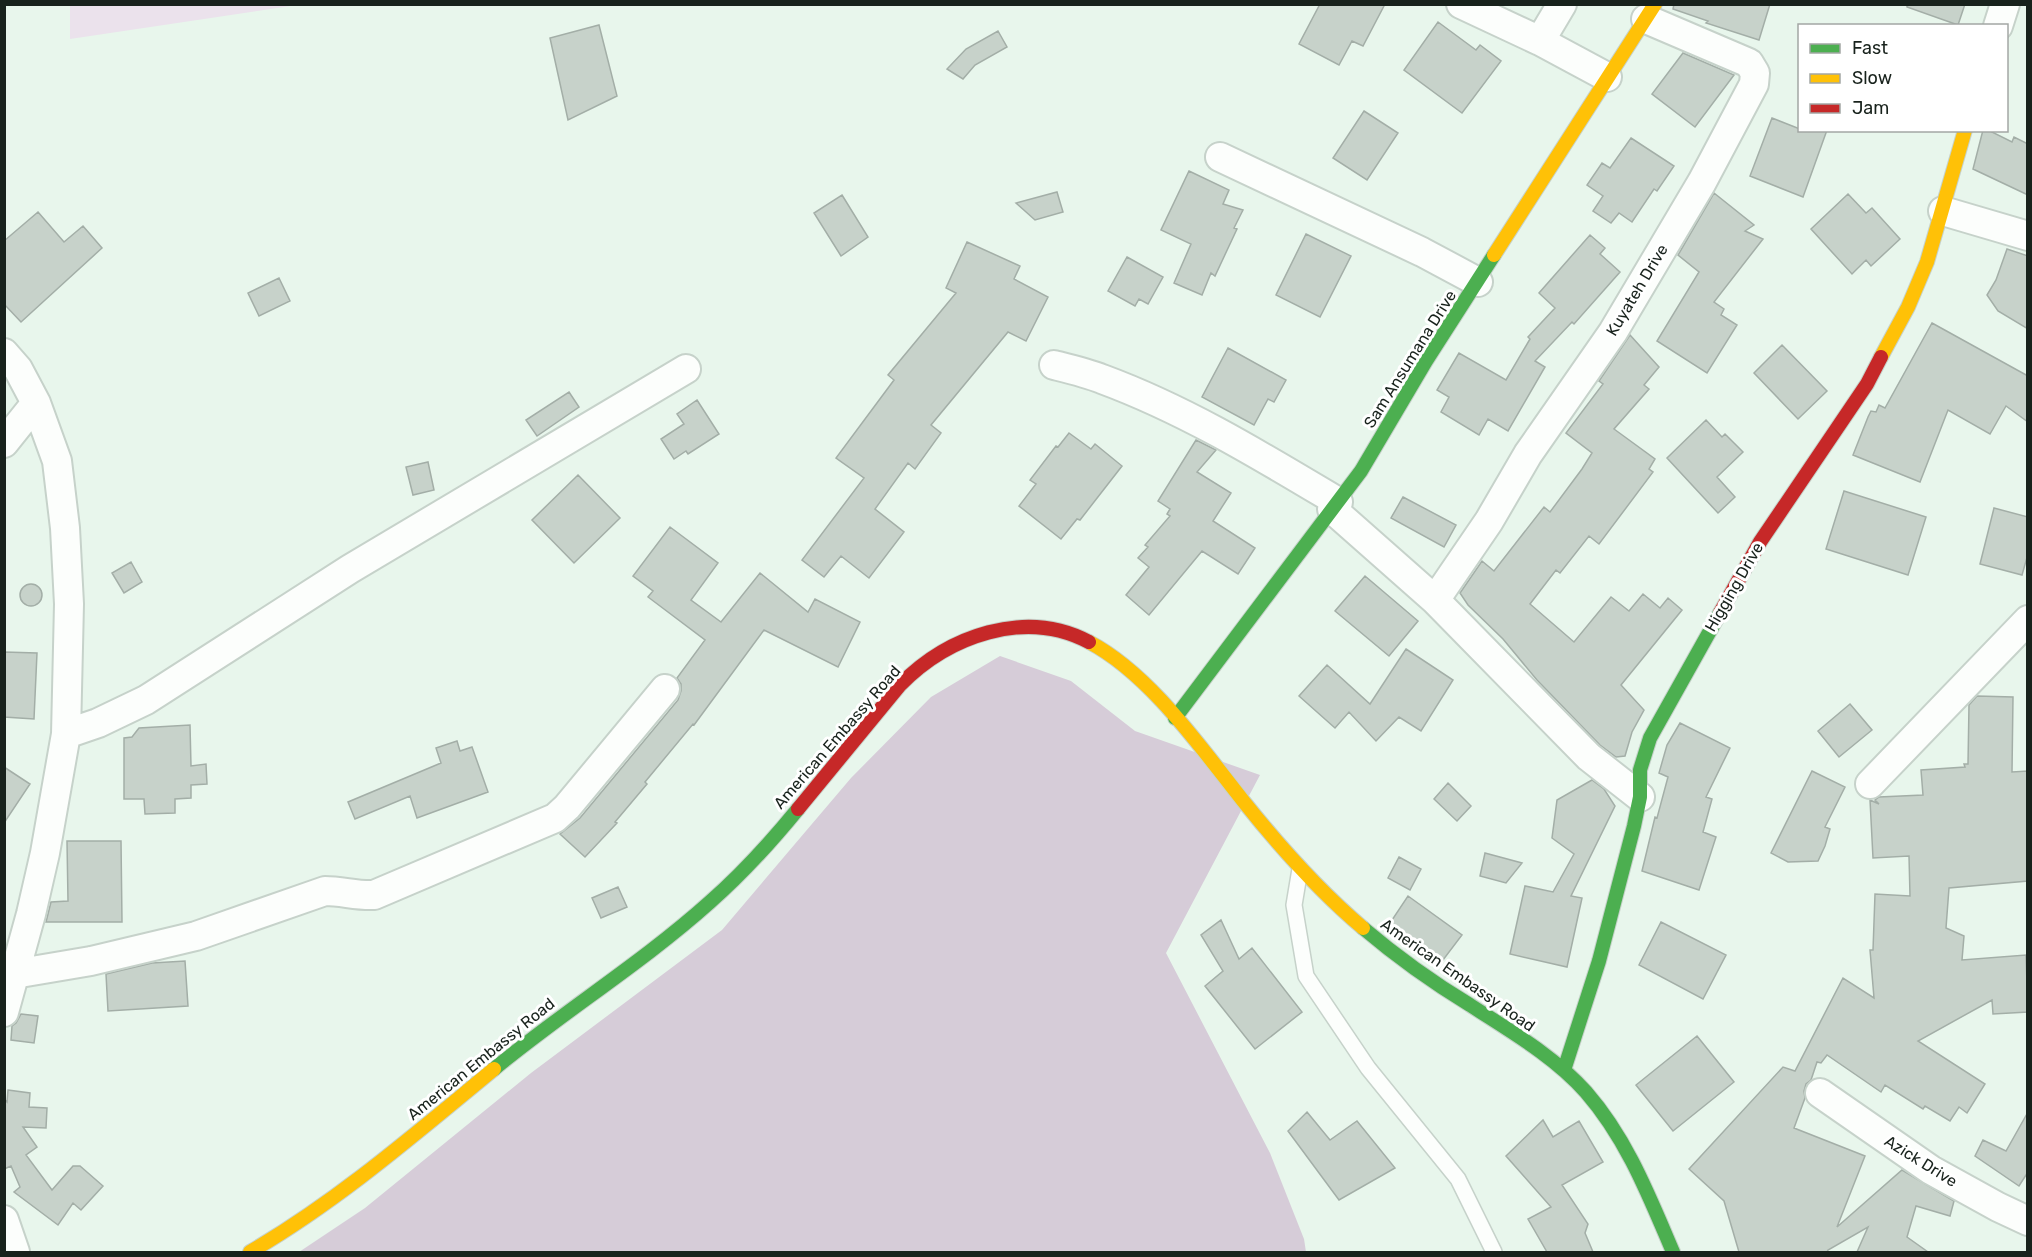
<svg xmlns="http://www.w3.org/2000/svg" width="2032" height="1257" font-family="Rubik,sans-serif">
<style>
.green{fill:#ebe2ec}
.forest{fill:#d6ccd8}
.building{fill:#c7d2ca;stroke:#a3aea7;stroke-width:1.5}
.lines{fill:none;stroke-linecap:round;stroke-linejoin:round}
.lane-casing{stroke:#c6d2ca;stroke-width:18}
.street-casing{stroke:#c6d2ca;stroke-width:32}
.fast-casing{stroke:#c6d2ca;stroke-width:16}
.slow-casing{stroke:#c6d2ca;stroke-width:16}
.jam-casing{stroke:#c6d2ca;stroke-width:16}
.lane{stroke:#fcfefc;stroke-width:15}
.street{stroke:#fcfefc;stroke-width:28}
.fast{stroke:#4caf50;stroke-width:14}
.slow{stroke:#ffc107;stroke-width:14}
.jam{stroke:#c62828;stroke-width:14}
.labels{text-anchor:middle;dominant-baseline:central;stroke-width:6;stroke-linejoin:round;paint-order:stroke}
.street-label{font-size:16px;fill:#18221c;stroke:#fff}
</style>
<rect width="100%" height="100%" fill="#e8f6ec"/>
<path class="green" d="M70,5V4L297,5L70,39Z"/>
<path class="forest" d="M1000,656L1071,681L1135,731L1260,775L1166,953L1270,1153L1304,1239L1306,1252H299L365,1208L531,1073L722,930L851,778L931,697Z"/>
<path class="building" d="M1320,4H1385L1363,46L1352,41L1339,65L1299,44Z
M1674,4H1770L1759,40L1706,23L1708,21L1673,9Z
M1907,4H1965L1958,25L1907,7Z
M1438,22L1476,50L1480,45L1501,61L1462,113L1404,70Z
M599,25L617,96L568,120L550,38Z
M998,31L1007,47L975,65L963,79L947,69L966,49Z
M1683,53L1734,75L1695,127L1652,94Z
M1364,111L1398,133L1367,180L1333,158Z
M1772,118L1800,129V130H1827L1803,197L1750,176Z
M1983,130H1988L2012,142L2014,137L2028,144V195L1973,169Z
M1631,138L1674,166L1657,191L1654,189L1632,222L1619,213L1611,223L1593,211L1603,196L1587,185L1602,163L1610,168Z
M1189,171L1229,190L1223,204L1243,210L1234,228L1237,229L1215,276L1211,273L1202,295L1174,283L1191,244L1161,230Z
M1057,192L1063,212L1035,220L1016,203Z
M1714,193L1754,225L1745,231L1763,239L1714,302L1724,309L1721,315L1737,325L1707,373L1657,341L1699,272L1678,255Z
M1848,194L1866,213L1872,208L1900,239L1871,266L1866,260L1852,274L1811,229Z
M842,195L868,237L841,256L814,213Z
M38,212L64,242L83,226L102,248L21,322L4,304V241Z
M1306,234L1351,256L1320,317L1276,295Z
M1590,235L1605,248L1600,254L1620,272L1574,324L1572,322L1535,361L1545,367L1508,431L1488,419L1479,435L1441,412L1449,397L1437,390L1459,353L1506,380L1530,339L1528,337L1555,308L1539,293Z
M967,242L1020,266L1014,279L1048,297L1026,341L1008,332L931,425L941,433L915,469L908,463L875,509L904,532L869,578L841,556L824,577L802,560L864,478L836,458L894,380L888,375L956,293L946,288Z
M2007,249L2028,256V329L1998,311L1987,295L1996,280Z
M1127,257L1163,277L1148,304L1139,299L1135,306L1108,291Z
M279,278L290,301L259,316L248,293Z
M1932,323L2028,376V422L2006,406L1990,434L1948,410L1920,482L1853,455L1868,417L1871,411L1876,412L1879,405L1885,408Z
M1630,335L1659,367L1644,385L1649,389L1614,429L1655,459L1649,469L1653,472L1599,544L1589,536L1560,573L1556,570L1530,604L1574,642L1611,597L1629,611L1643,594L1660,608L1668,598L1682,610L1621,685L1644,710L1632,732L1625,756L1616,757L1600,745L1537,680L1503,639L1468,605L1460,593L1482,561L1494,571L1544,507L1550,512L1582,469L1592,453L1566,433L1603,384L1599,381Z
M1782,345L1827,391L1798,419L1754,373Z
M1228,348L1286,380L1274,402L1268,399L1254,425L1202,397Z
M569,392L579,407L537,436L526,420Z
M697,400L719,434L688,454L686,451L674,459L661,439L684,424L677,414Z
M1706,420L1722,437L1725,434L1743,452L1717,477L1735,497L1718,513L1667,458Z
M1069,433L1091,449L1095,444L1122,466L1080,520L1077,519L1061,539L1019,506L1036,484L1030,480L1056,446L1058,447Z
M1196,440L1216,450L1197,472L1231,493L1213,521L1255,548L1238,574L1202,551L1149,615L1126,595L1149,567L1138,558L1148,547L1145,545L1170,516L1167,514L1170,509L1158,501Z
M428,462L434,490L413,495L406,467Z
M578,475L620,518L574,563L532,520Z
M1844,491L1926,517L1908,575L1826,549Z
M1403,497L1456,525L1444,547L1391,518Z
M1994,508L2028,517V554L2022,575L1980,564Z
M670,527L718,563L691,600L721,622L760,573L808,612L815,599L860,622L838,667L764,630L694,725L693,724L645,782L647,784L615,822L617,823L585,857L560,834L580,818L678,700L681,691V684L677,678L705,640L648,597L653,591L633,576Z
M131,562L142,582L124,593L112,573Z
M1365,576L1418,621L1389,656L1335,611Z
M20 595a11 11 0 1 1 22 0a11 11 0 1 1-22 0Z
M1406,649L1453,680L1421,731L1399,717L1376,741L1349,712L1335,728L1299,696L1327,665L1370,704Z
M4,652L37,653L34,719L4,717Z
M1977,696L2013,697L2012,772L2028,771V881L1949,888L1946,928L1964,936L1962,960L2026,955L2028,1012L1993,1014L1992,1000L1918,1041L1985,1084L1967,1113L1959,1107L1950,1121L1925,1106L1923,1109L1885,1085L1881,1092L1827,1055L1821,1063L1817,1062L1811,1080L1806,1084L1804,1091L1805,1098L1794,1128L1865,1156L1837,1227L1902,1170L1954,1201L1950,1216L1916,1206L1907,1237L1928,1252H1857L1868,1227L1828,1250L1827,1252H1739L1724,1201L1689,1169L1783,1067L1795,1071L1843,978L1874,998L1870,950H1873L1875,894L1910,896L1909,856L1873,858L1870,800L1879,804L1875,800L1879,797L1923,795L1921,770L1965,767L1964,764H1968L1969,705Z
M1850,704L1872,730L1839,757L1818,731Z
M1680,723L1730,748L1706,797L1712,799L1703,832L1716,837L1699,890L1642,871L1655,817L1657,818L1668,777L1659,773L1667,745Z
M190,725L191,766L206,764L207,784L191,785V798L175,799V813L145,814L144,799H124V738L132,737L139,728Z
M457,741L460,751L472,747L488,792L417,818L410,796L355,819L348,802L441,763L436,748Z
M4,767L30,784L4,823Z
M1812,771L1845,787L1825,827L1830,829L1825,846L1818,861L1788,862L1771,853Z
M1592,780L1604,789L1615,806L1571,896L1582,898L1567,967L1510,954L1525,886L1553,892L1574,854L1552,838L1557,800Z
M1448,783L1471,806L1457,821L1434,799Z
M67,841H121L122,922H46L51,902L68,901Z
M1485,853L1522,863L1506,883L1480,876Z
M1399,857L1421,869L1410,890L1388,878Z
M618,887L627,907L601,918L592,898Z
M1408,896L1462,935L1443,960L1390,923Z
M1221,920L1239,959L1252,948L1302,1012L1255,1049L1205,986L1223,971L1201,935Z
M1661,922L1726,955L1703,999L1639,965Z
M185,961L188,1006L108,1011L106,974L152,963Z
M21,1014L38,1016L34,1043L11,1040L12,1026L16,1023Z
M1697,1036L1734,1082L1673,1131L1636,1085Z
M8,1090L30,1093L29,1107L47,1108L46,1128L23,1127L37,1147L26,1155L52,1190L73,1166H80L103,1186L81,1210L73,1203L58,1225L14,1192L20,1187L11,1166L4,1169V1099L7,1102Z
M1307,1112L1330,1140L1357,1121L1395,1168L1339,1200L1288,1131Z
M2028,1112V1172L2019,1186L1975,1156L1983,1140L2006,1151Z
M1543,1120L1553,1137L1579,1121L1603,1162L1562,1185L1588,1224L1585,1233L1593,1252H1547L1528,1219L1551,1207L1506,1156Z"/>
<g class="lines">
<g class="lane-casing">
<path id="lane" d="M1300,869L1294,905L1306,976L1368,1068L1458,1179L1494,1252"/>
</g>
<g class="street-casing">
<path id="street" d="M1461,4L1540,41L1607,77
M1998,26L2005,4
M1540,41L1562,4
M1220,157L1422,252L1478,282
M1943,211L2028,236
M4,353L18,369L36,403L57,461L65,528L69,604L66,734L45,853L31,914L4,1012
M1054,365C1070,369 1087,373 1102,379C1186,410 1261,456 1338,502
M4,443L36,403
M1332,509L1435,600L1589,757L1640,797
M1435,600L1489,521L1528,454L1613,332L1702,182L1754,84L1755,73L1749,63L1646,19
M66,734L98,723L146,700L350,569L686,369
M1870,784L2028,620
M14,974L91,961L196,936L325,891C342,891 357,896 374,895L555,818L567,807L665,689
M1820,1093L1931,1170L1998,1207L2028,1221
M4,1220L15,1252"/>
</g>
<g class="fast-casing">
<path id="fast" d="M1175,718L1361,471L1426,361L1494,255
M1363,928C1396,956 1432,982 1470,1005C1510,1031 1554,1056 1586,1092C1627,1139 1649,1196 1673,1252
M494,1069C564,1011 642,963 710,902C742,874 771,842 798,809
M1564,1070L1599,961L1634,826L1640,797V770L1650,738L1720,613"/>
</g>
<g class="slow-casing">
<path id="slow" d="M1494,255L1655,4
M1881,357L1908,307L1927,262L1965,130
M1089,642C1150,674 1201,748 1244,802C1280,847 1318,890 1363,928
M250,1252C339,1200 415,1134 494,1069"/>
</g>
<g class="jam-casing">
<path id="jam" d="M1720,613L1760,542L1867,384L1881,357
M798,809L900,685C948,636 1025,608 1089,642"/>
</g>
<use href="#lane" class="lane"/>
<use href="#street" class="street"/>
<use href="#fast" class="fast"/>
<use href="#slow" class="slow"/>
<use href="#jam" class="jam"/>
</g>
<g class="labels">
<g class="street-label">
<text transform="translate(1637 290) rotate(-59)">Kuyateh Drive</text>
<text transform="translate(1410 359) rotate(-58)">Sam Ansumana Drive</text>
<text transform="translate(1734 587) rotate(-60)">Higging Drive</text>
<text transform="translate(837 737) rotate(-49)">American Embassy Road</text>
<text transform="translate(1458 975) rotate(35)">American Embassy Road</text>
<text transform="translate(481 1059) rotate(-39)">American Embassy Road</text>
<text transform="translate(1921 1161) rotate(32)">Azick Drive</text>
</g>
</g>
<rect width="2032" height="1257" fill="none" stroke="#18221c" stroke-width="12"/>
<rect x="1798" y="24" width="210" height="108" fill="#ffffff" stroke="#a3a7a4" stroke-width="1.5"/>
<rect x="1810" y="44" width="30" height="9" fill="#4caf50" stroke="#a3a7a4" stroke-width="1.5"/>
<text x="1852" y="54" font-size="18" fill="#18221c">Fast</text>
<rect x="1810" y="74" width="30" height="9" fill="#ffc107" stroke="#a3a7a4" stroke-width="1.5"/>
<text x="1852" y="84" font-size="18" fill="#18221c">Slow</text>
<rect x="1810" y="104" width="30" height="9" fill="#c62828" stroke="#a3a7a4" stroke-width="1.5"/>
<text x="1852" y="114" font-size="18" fill="#18221c">Jam</text>
</svg>
